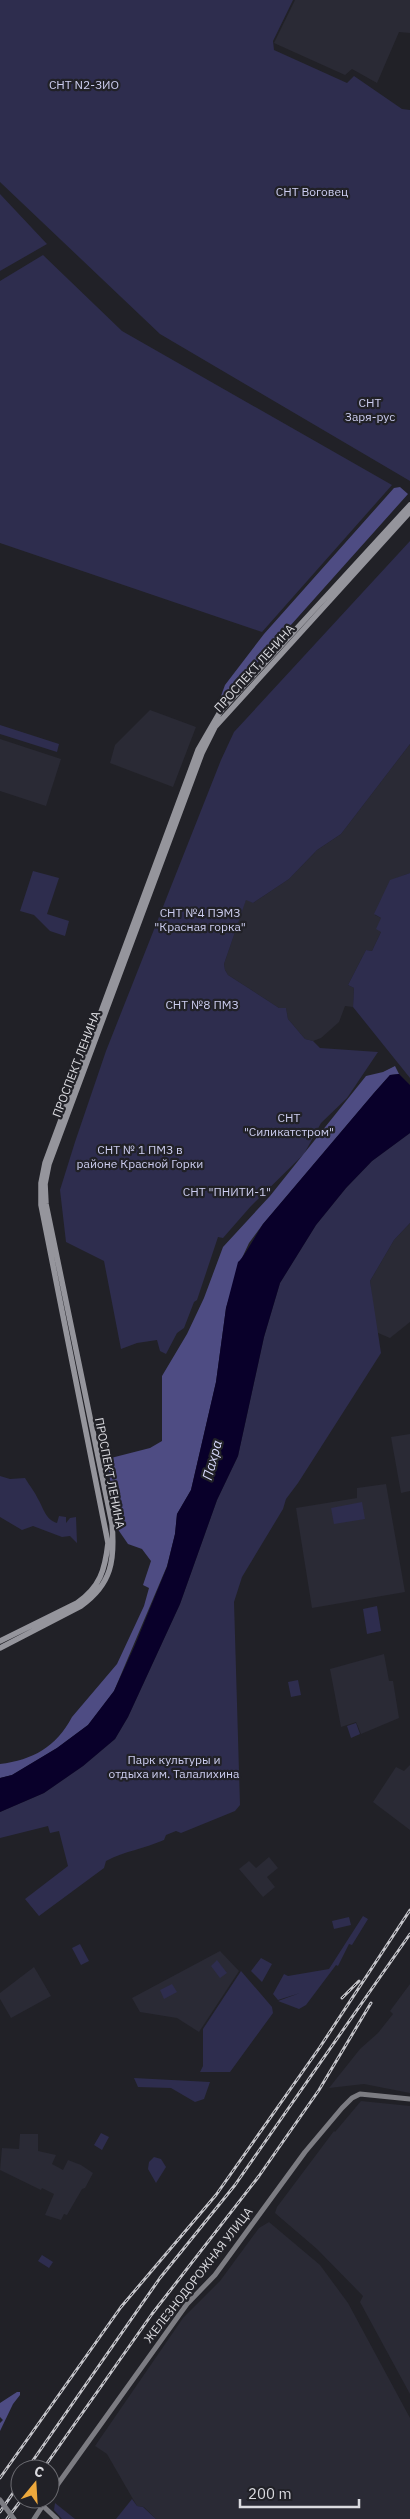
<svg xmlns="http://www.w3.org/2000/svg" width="410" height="2519" font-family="'IBM Plex Sans',sans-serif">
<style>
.built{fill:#2a2a35}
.green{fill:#2e2d4e}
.forest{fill:#4e4c83}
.water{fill:#09002a}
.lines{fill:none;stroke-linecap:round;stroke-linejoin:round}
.secondary{stroke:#7c7c82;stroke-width:5}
.primary{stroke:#95959c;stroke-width:5.5}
.rail-casing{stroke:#c4c4c9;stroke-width:3}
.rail{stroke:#212127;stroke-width:1;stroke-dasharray:4;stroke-linecap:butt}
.secondary-bridge{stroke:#7c7c82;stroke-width:5}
.labels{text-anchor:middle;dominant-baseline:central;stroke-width:4.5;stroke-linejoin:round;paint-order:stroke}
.park-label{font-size:12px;fill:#cdcef0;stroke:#212127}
.street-label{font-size:12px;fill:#dadadf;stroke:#212127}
.water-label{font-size:14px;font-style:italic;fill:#d8d9fc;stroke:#212127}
</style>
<rect width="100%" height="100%" fill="#212127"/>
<path class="built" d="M295,0H410V33L399,32L377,83L352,69L345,75L274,43Z
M150,710L196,727L173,787L110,763L115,745Z
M0,739L61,759L46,806L0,791Z
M410,744V873L397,878L375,915L381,918V932L372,951L366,950L348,985L354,988L353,1007L345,1006L339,1022L321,1038L313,1041L305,1039L288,1019L286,1008H279L228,975L225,970L224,964L246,899L253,903L289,879L317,850L341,834Z
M410,1223V1322L390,1338L376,1332L370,1281L394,1240Z
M410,1434V1491L401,1493L391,1437Z
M386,1484L405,1592L312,1608L296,1508L357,1498V1488Z
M384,1654L389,1681H393L399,1718L361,1734L356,1722L341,1727L330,1669Z
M410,1765V1830L373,1802L396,1767L404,1771Z
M269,1857L278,1868L267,1877L275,1887L263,1897L239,1869L249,1861L256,1868Z
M220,1951L239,1971L199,2032L177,2018L140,2012L132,1998Z
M34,1967L51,1996L11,2018L0,1999V1993Z
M410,1984V2093L364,2084L329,2088L360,2049L378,2033L393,2014L390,2011Z
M361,2101L410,2106V2394L360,2302L363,2296L317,2249L275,2213L277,2207L334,2131L335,2132Z
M20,2134H38V2151L56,2155L52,2164L63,2170L68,2160L81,2165L93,2173L85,2188L82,2189L67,2215L64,2214L61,2220L45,2215L54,2194L42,2188L41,2190L0,2170L2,2148L19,2149Z
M269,2222L320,2265L348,2303L410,2418V2519H156L144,2507L137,2506L107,2454L95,2446L183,2318L220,2281L259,2228Z"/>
<path class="green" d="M0,0H293L273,41L274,50L347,83L354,76L402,109L410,110V481L160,334L0,182Z
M0,194L47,244L0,271Z
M43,255L122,331L392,485L262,632L0,543V281Z
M410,541V744L341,834L317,850L289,879L253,903L246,900L224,964L225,970L228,975L279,1008H286L288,1019L305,1039L313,1041L320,1048L378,1052L347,1098L321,1123L304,1154L251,1206L223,1238L218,1237L197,1300L194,1302L184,1328L177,1333L166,1354L160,1351L157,1340L137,1343L121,1349L104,1261L66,1242L60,1190L75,1142L106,1051L221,760L234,732Z
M0,725L59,744L57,752L0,734Z
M33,871L59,878L47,914L69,921L65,936L50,931L34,915L20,911Z
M410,873V1078L353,1007L354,988L348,985L366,950L372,951L381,932L376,929L381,918L374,914L390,880Z
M410,1133V1223L394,1240L370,1281L381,1353L298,1483L286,1499L283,1509L242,1577L234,1602L240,1805L235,1811L181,1833L176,1831L166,1835L164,1840C143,1849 125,1851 106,1861L104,1868L39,1916L25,1899L68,1866L59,1831L50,1833L48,1826L0,1838V1812L44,1793L83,1766L115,1739L128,1717L180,1604L217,1500L238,1456L264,1337L280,1283L316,1225L346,1188L372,1161Z
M0,1476L10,1479L25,1478C29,1485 35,1492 38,1499C44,1509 45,1519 57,1523L59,1516L66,1517V1523L70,1518L76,1517L77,1543L70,1536L62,1537L33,1526L22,1530L0,1517Z
M362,1502L365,1519L334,1524L331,1508Z
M377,1606L381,1631L367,1634L363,1609Z
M298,1680L301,1695L291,1697L288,1682Z
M356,1723L360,1734L351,1738L347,1726Z
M363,1916L368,1919L352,1945L349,1944L338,1966L336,1965L306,2005L299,2009L278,2001L300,1993L325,1973L300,1993L278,2000L273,1994L284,1974L288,1976L329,1969Z
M349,1917L351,1925L334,1929L332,1921Z
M80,1944L89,1961L81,1965L72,1948Z
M261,1958L272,1964L262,1982L251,1971Z
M217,1960L227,1973L220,1978L211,1966Z
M241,1971L272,2007L273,2013L230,2072H200L203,2066V2029Z
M172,1984L177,1992L164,1999L160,1990Z
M134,2078L210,2082L204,2099L195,2102L171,2088L138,2087Z
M101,2133L109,2137L102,2150L94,2145Z
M154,2157L161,2159L166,2167L156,2183L148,2169L149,2162Z
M42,2255L53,2262L49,2268L38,2261Z
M132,2499L137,2506L143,2507L156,2519H116Z
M55,2503L75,2519H62L54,2510Z"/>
<path class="forest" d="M400,487L408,494L223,701L221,696L225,685L264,634L394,488Z
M395,1066L399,1074L390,1075L374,1093L263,1224L249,1243L242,1258L226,1308L216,1382L191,1490L177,1514L175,1534L167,1566L114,1691L88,1725L57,1748L12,1775L0,1778V1764C33,1760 56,1747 72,1717L117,1664L144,1606L149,1588L143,1585L151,1561L142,1549L128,1544L117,1528L107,1459L150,1448L162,1441V1376L187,1334L204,1298L223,1247L270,1196L366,1076L383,1072Z
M17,2392H20V2395L13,2404L0,2431V2423L3,2420L0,2417V2403Z"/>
<path class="water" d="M399,1074L410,1085V1133L372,1161L346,1188L316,1225L280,1283L264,1337L238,1456L217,1500L180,1604L128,1717L115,1739L83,1766L44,1793L0,1812V1778L12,1775L57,1748L88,1725L114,1691L135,1645L167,1567L175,1534L177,1514L191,1490L216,1382L226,1308L238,1262C244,1257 257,1233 263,1224L374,1093L390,1075Z"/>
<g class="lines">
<path class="secondary" d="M50,2495L187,2304L215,2275L305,2152L342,2108L352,2098L360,2094L410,2099
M42,2505L57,2519
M34,2519L47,2499"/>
<path class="primary" d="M0,1641L77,1603C100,1587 105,1570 108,1543L41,1205V1183L45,1163L198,750L220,712L410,505
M0,1648L81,1606C112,1584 115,1560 112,1524L46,1204L45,1184L49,1164L202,753L215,727L410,512"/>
<g class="rail-casing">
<path id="rail" d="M342,1998L359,1981
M27,2469L160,2278L235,2185L410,1934
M43,2469L152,2314L259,2176L319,2090L371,2003
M0,2478L121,2307L216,2195L320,2047L410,1910
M0,2512L20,2483
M7,2519L22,2499"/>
</g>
<use href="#rail" class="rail"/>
<path class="secondary-bridge" d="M0,2500L14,2519"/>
</g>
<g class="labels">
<g class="park-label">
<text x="84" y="84">СНТ N2-ЗИО</text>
<text x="312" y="191">СНТ Воговец</text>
<text x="370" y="402">СНТ<tspan x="370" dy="14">Заря-рус</tspan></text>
<text x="200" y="912">СНТ №4 ПЭМЗ<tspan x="200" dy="14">"Красная горка"</tspan></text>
<text x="202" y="1004">СНТ №8 ПМЗ</text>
<text x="289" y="1117">СНТ<tspan x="289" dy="14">"Силикатстром"</tspan></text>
<text x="140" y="1149">СНТ № 1 ПМЗ в<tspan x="140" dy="14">районе Красной Горки</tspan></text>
<text x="227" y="1191">СНТ "ПНИТИ-1"</text>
<text x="174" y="1759">Парк культуры и<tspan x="174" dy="14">отдыха им. Талалихина</tspan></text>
</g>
<g class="street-label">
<text transform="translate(254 668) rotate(-48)">ПРОСПЕКТ ЛЕНИНА</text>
<text transform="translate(76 1064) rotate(-69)">ПРОСПЕКТ ЛЕНИНА</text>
<text transform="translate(110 1473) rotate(79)">ПРОСПЕКТ ЛЕНИНА</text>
<text transform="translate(198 2275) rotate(-52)">ЖЕЛЕЗНОДОРОЖНАЯ УЛИЦА</text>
</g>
<g class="water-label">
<text transform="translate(212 1460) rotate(-75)">Пахра</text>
</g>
</g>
<g transform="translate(35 2484) rotate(18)"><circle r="24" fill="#212127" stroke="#6b6b71"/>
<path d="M0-4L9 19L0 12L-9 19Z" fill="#eda83c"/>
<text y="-8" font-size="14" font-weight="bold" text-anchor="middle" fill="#dadadf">С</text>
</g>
<path d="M240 2499v8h119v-8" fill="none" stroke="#dadadf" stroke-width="2.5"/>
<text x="248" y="2499" font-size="15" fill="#dadadf" stroke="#212127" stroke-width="4" paint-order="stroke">200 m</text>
</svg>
